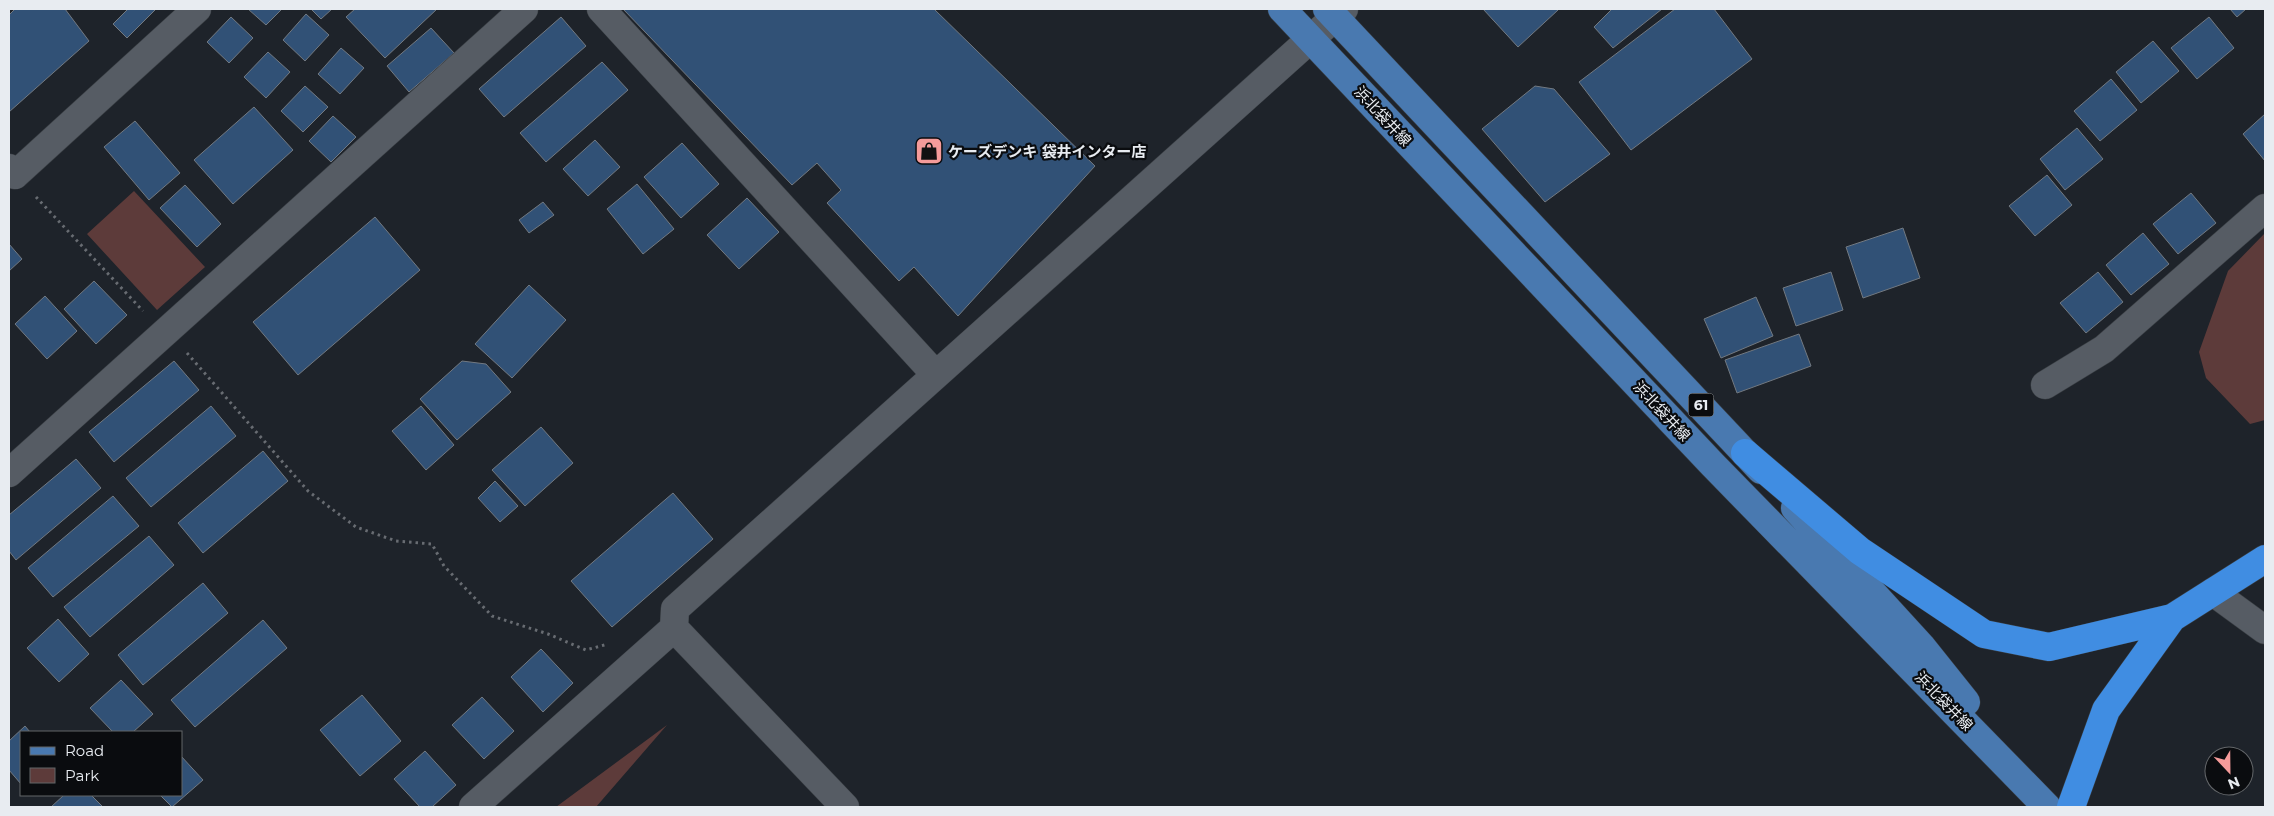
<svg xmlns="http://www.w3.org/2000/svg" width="2274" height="816" font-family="Montserrat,'Noto Sans JP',sans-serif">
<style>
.green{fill:#5d3b3a}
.building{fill:#315176;stroke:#727981}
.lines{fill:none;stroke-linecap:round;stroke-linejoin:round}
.minor-casing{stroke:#393e43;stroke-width:29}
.major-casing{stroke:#393e43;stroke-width:29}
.highway-casing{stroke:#393e43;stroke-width:29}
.path{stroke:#686c72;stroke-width:3;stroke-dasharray:2.5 4;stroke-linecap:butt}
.minor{stroke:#565c64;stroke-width:28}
.major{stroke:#4979b0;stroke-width:28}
.highway{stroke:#408de2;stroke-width:28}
.labels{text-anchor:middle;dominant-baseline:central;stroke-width:4.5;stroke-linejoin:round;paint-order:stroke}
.shield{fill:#0a0c0f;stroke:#a5a9ad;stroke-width:1}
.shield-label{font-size:14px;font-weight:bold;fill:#e8ecf1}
.street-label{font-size:15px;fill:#e8ecf1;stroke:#0a0c0f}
.poi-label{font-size:15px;font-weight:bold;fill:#e8ecf1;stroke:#0a0c0f;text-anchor:start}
</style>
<rect width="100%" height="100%" fill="#1e232a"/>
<path class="green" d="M134,191L205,267L157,310L87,234Z
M2265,233V420L2250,424L2206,378L2199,352L2228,271Z
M667,725L596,807H556Z"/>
<path class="building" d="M15,9H65L89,41L9,112V15Z
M128,9H156L127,38L113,24Z
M248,9H282L266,25Z
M311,9H332L321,19Z
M355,9H437L385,58L346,17Z
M623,9H934L1095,166L958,316L914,267L899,281L827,203L841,190L817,163L792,185Z
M1483,9H1556L1558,10L1518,47Z
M1612,9H1662L1613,48L1594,27Z
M1675,9H1714L1752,59L1631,150L1579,82Z
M2230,9H2246L2237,17Z
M306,14L329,35L305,61L283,40Z
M231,17L253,38L229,63L207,42Z
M561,17L586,46L504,117L479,89Z
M2209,17L2234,48L2197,79L2171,48Z
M431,28L454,53L409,92L387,66Z
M2153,41L2179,71L2141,103L2116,72Z
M341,48L364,68L340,94L318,74Z
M268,52L290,72L266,98L244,77Z
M602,62L628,90L546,162L520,133Z
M2111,79L2137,110L2100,141L2074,111Z
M305,86L328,107L303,132L281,111Z
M1535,86L1554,89L1610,154L1545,202L1482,129Z
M254,107L293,150L233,204L194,160Z
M2265,114V161L2243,134Z
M333,116L356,137L331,162L309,141Z
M135,121L180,173L149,200L104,147Z
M2077,128L2103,159L2065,190L2040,159Z
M595,140L620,167L588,196L563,169Z
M682,143L719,184L681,218L644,177Z
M2047,175L2072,205L2035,236L2009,206Z
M637,184L674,229L643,254L607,209Z
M185,185L221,224L197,247L160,208Z
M2191,193L2216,223L2178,254L2153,224Z
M747,198L779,232L739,269L707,235Z
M543,202L554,215L529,233L519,220Z
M375,217L420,270L298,375L253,322Z
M1903,228L1920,278L1863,298L1846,247Z
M2143,233L2169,264L2131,295L2106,265Z
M9,244L22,259L9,271Z
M1831,272L1843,310L1796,326L1783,288Z
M2098,272L2123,302L2086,333L2060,303Z
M94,281L127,315L96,344L64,309Z
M529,285L566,320L512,378L475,344Z
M45,296L77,331L47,359L15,324Z
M1756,297L1773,336L1721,358L1704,319Z
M1799,334L1811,366L1737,393L1725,360Z
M174,361L199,390L114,462L89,432Z
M462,361L486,364L511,392L457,440L420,399Z
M211,406L236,436L151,507L126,478Z
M421,406L454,445L426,470L392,431Z
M541,427L573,463L525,506L492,470Z
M263,451L288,481L203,553L178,523Z
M76,459L101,488L16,560L9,551V515Z
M495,481L518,506L500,522L478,498Z
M673,493L713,539L612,627L571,581Z
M113,496L139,526L53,597L28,568Z
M149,536L174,565L90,637L64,607Z
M203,583L228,613L143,685L118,655Z
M58,619L89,654L59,682L27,648Z
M263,620L287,648L195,727L171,700Z
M541,649L573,683L543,712L511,677Z
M121,680L153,714L133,732H113L90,708Z
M362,695L401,741L360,776L320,730Z
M482,697L514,731L484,759L452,725Z
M25,726L30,732H21V784L9,770V741Z
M425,751L456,785L432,807H420L394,779Z
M181,756L203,780L172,807L160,795H181Z
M64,795H91L103,807H51Z"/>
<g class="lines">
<g class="minor-casing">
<path id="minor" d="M601,9L935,374
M9,168L15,175L197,9
M2045,385L2104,349L2265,208
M9,473L524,9
M2213,592L2265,630
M674,628L845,807
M473,807L674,628L675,609L1344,9"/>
</g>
<g class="major-casing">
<path id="major" d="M1282,9L1713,465L2047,807
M1327,9L1761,470
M1795,508L1922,647L1966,702"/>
</g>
<g class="highway-casing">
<path id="highway" d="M1745,453L1860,551L1984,634L2049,647L2172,618L2265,559
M2071,807L2106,710L2172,618"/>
</g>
<path class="path" d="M36,197L143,311
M187,353L308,491L356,527L396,541L432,544L444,566L492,616L548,634L586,650L608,644"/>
<use href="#minor" class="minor"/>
<use href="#major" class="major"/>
<use href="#highway" class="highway"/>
</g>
<defs>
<g id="shop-square" transform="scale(1.4375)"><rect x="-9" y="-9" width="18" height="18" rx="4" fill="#f59b9a" stroke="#0a0c0f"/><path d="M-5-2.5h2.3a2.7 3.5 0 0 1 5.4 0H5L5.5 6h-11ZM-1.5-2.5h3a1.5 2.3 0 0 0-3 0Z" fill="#111"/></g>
</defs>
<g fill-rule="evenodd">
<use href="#shop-square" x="929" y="151"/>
</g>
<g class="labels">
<rect class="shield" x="1688.5" y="393.5" width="25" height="23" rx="4"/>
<g class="shield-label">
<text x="1701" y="405">61</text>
</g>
<g class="street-label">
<text transform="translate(1383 116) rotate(47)">浜北袋井線</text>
<text transform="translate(1662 411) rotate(47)">浜北袋井線</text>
<text transform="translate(1944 701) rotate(46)">浜北袋井線</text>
</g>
<g class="poi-label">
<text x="948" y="151">ケーズデンキ 袋井インター店</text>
</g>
</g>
<rect width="2274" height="816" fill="none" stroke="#e8ecf1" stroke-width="20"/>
<rect x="20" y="731" width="162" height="65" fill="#0a0c0f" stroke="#636669"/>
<rect x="30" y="747" width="25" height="8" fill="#4979b0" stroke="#636669"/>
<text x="65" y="756" font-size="15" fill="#e8ecf1">Road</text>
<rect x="30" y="768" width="25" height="15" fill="#5d3b3a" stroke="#636669"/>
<text x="65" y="781" font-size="15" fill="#e8ecf1">Park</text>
<g transform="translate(2229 771) rotate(158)"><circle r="24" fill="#0a0c0f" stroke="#636669"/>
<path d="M0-4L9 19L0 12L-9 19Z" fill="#f59b9a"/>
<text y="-8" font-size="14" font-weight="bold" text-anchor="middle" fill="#e8ecf1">N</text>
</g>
</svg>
